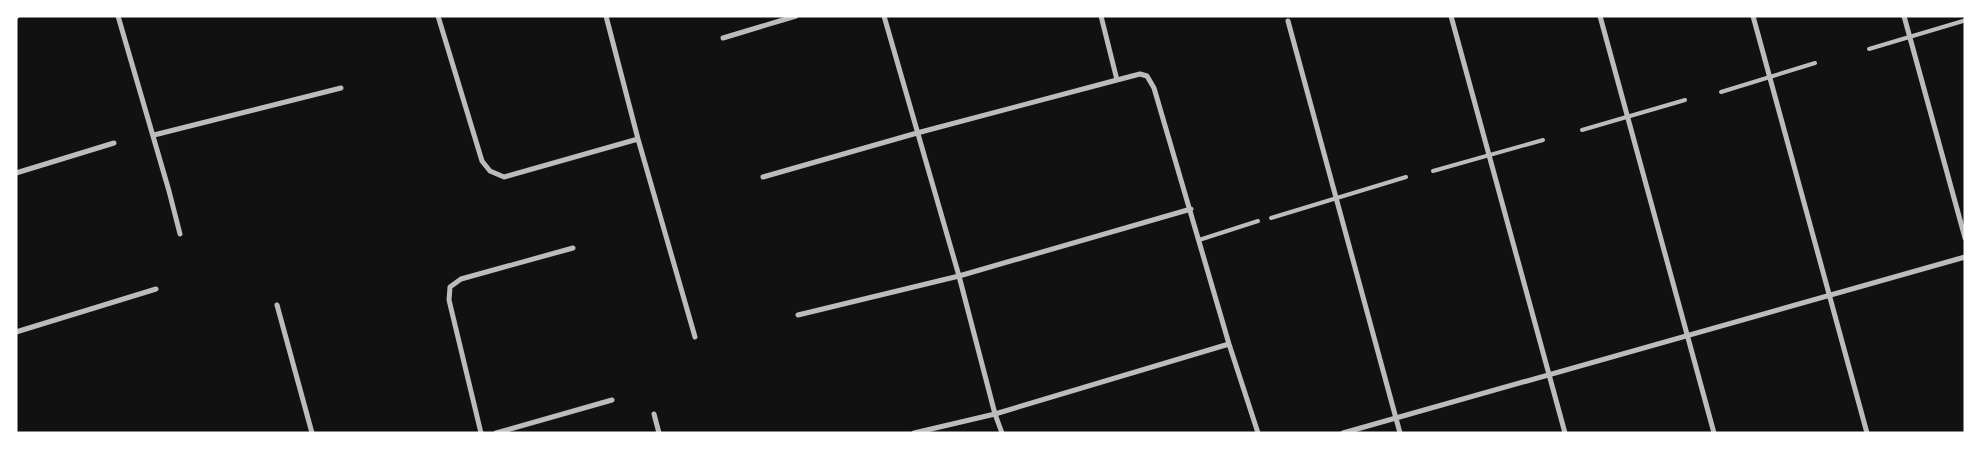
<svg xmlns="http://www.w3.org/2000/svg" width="1981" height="449" font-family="Karla,sans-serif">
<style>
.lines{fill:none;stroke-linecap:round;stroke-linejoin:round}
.service{stroke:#bcbcbc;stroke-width:4}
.minor{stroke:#bcbcbc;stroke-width:5}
</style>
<rect width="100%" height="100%" fill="#111"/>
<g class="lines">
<path class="service" d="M1869,49L1963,21
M1721,92L1815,63
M1582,130L1685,100
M1433,171L1543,140
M1271,218L1406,177
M1199,240L1258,221"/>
<path class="minor" d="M118,16L169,191L180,234
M438,16L482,161L490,171L504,177L638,139
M606,16L638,139L695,337
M884,16L959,276L995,414L1002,433
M1101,16L1117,80
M1451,16L1565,433
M1600,16L1714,433
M1753,16L1867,433
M1904,16L1965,238
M16,17L17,16
M1288,21L1400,433
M723,38L796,16
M154,135L341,88
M16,173L114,143
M763,177L917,133L1117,80L1140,74L1147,76L1154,88L1229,344L1258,433
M277,305L312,433
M798,315L959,276L1191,209
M16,332L156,289
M654,414L659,433
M481,433L449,300L450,287L461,279L573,248
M496,433L612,400
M914,433L995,414L1229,344
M1343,433L1965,257"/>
</g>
<rect width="1981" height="449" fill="none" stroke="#ffffff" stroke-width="35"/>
</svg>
